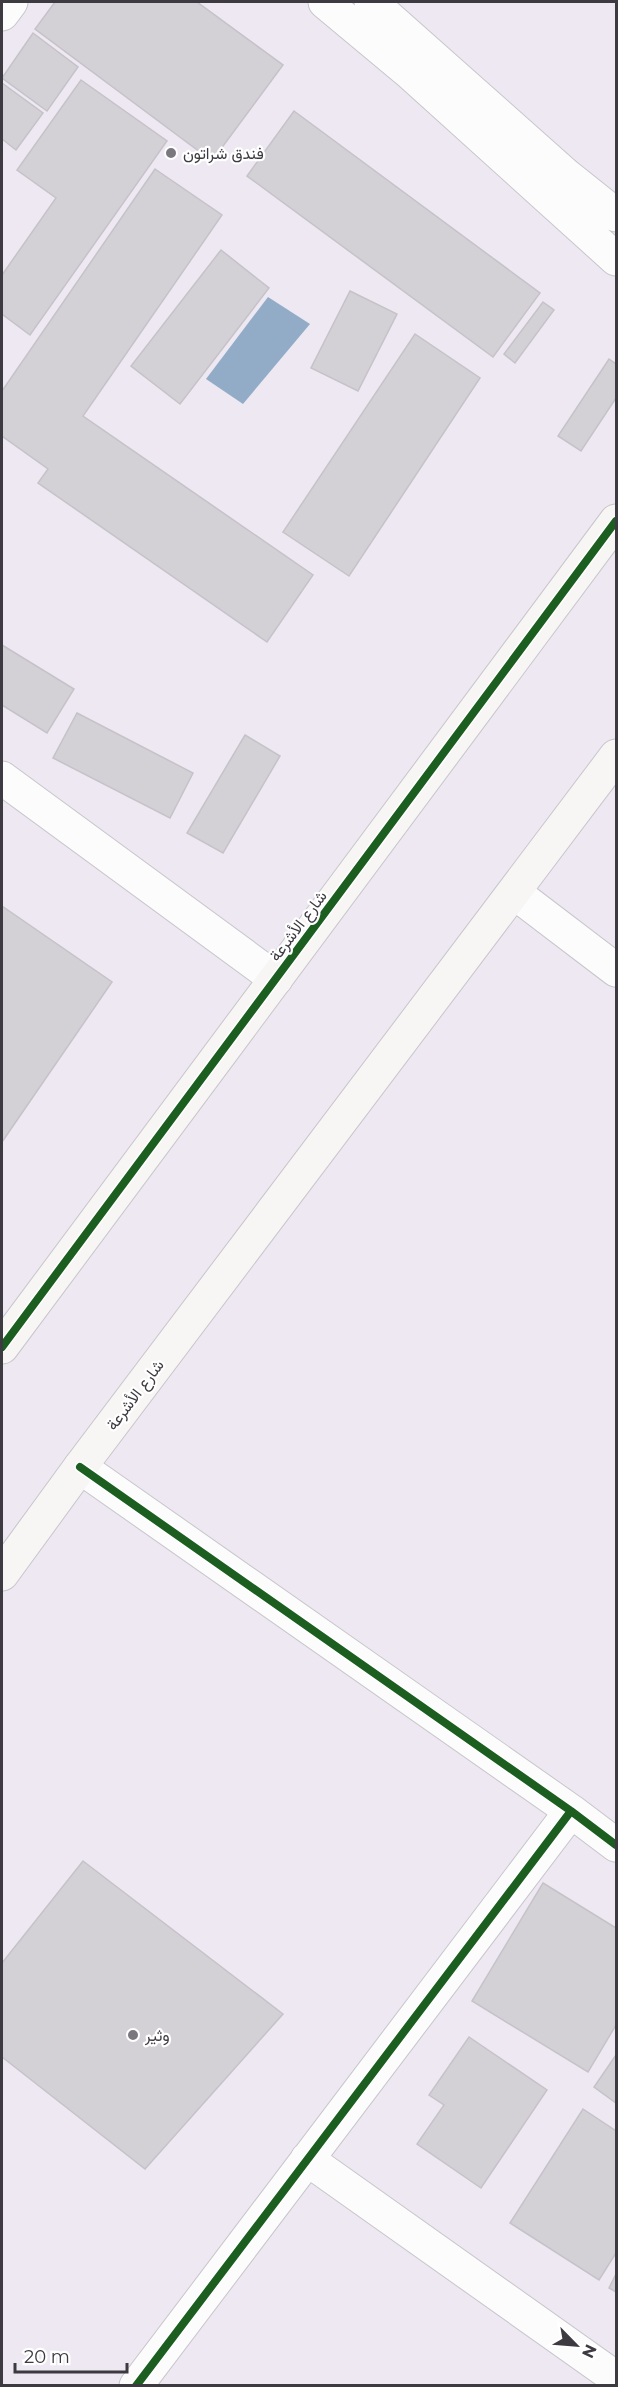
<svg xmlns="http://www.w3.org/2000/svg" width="618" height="2387" font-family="Montserrat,Vazirmatn,sans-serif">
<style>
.water{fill:#92acc8}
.building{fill:#d3d0d6;stroke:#c6c2c9;stroke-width:1.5}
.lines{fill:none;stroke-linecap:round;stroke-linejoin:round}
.street-casing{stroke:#c9c5cb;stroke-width:35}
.secondary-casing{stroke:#c9c5cb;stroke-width:35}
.street{stroke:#fcfcfd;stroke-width:33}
.secondary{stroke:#f8f6f4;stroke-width:33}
.cycleway-casing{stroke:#fff;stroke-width:11}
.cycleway{stroke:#1b5e20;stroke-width:8}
.poi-dot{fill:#7b777f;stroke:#fff;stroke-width:2}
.labels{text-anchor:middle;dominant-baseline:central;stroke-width:4.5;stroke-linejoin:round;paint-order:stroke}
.poi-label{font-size:16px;fill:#3d3a41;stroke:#fff;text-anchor:start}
.street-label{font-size:16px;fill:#3d3a41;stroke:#fff}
</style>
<rect width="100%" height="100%" fill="#ede8f1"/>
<path class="water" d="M268,297L310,324L243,404L206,379Z"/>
<path class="building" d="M55,2H197L283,65L212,161L35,29Z
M33,33L78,67L47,111L2,78Z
M81,80L167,141L30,335L2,314V275L56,198L17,170Z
M2,83L43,113L16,150L2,139Z
M294,111L540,293L493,357L247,176Z
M155,169L222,215L83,416L313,575L267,642L38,483L48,469L2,436V391Z
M221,250L269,288L180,404L131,366Z
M350,291L397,314L358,391L311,368Z
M543,302L554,310L515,363L504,354Z
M415,334L480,378L349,576L283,532Z
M609,359L616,364V398L581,451L558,436Z
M2,645L74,689L47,733L2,705Z
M77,713L193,773L170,818L53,758Z
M245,735L280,756L223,853L187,833Z
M2,906L112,982L2,1142Z
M83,1861L283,2014L145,2169L2,2057V1963Z
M543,1883L616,1928V2025L588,2072L472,2001Z
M469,2037L547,2090L481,2188L417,2144L444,2105L429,2095Z
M616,2055V2103L594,2087Z
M583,2109L616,2131V2253L599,2280L510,2223Z
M616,2274V2292L609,2288Z"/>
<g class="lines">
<g class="street-casing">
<path id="street" d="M325,2L409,72L616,259
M371,2L567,176L616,215
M2,14L11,2
M2,778L276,979
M515,893L616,970
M80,1467L571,1811L616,1845
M307,2159L616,2378
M136,2386L571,1811"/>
</g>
<g class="secondary-casing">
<path id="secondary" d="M2,1347L616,521
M2,1574L80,1467L616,756"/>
</g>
<use href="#street" class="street"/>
<use href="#secondary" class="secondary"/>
<g class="cycleway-casing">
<path id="cycleway" d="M2,1347L616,521
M80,1467L571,1811L616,1845
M136,2386L571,1811"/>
</g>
<use href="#cycleway" class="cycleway"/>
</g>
<g class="poi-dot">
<circle cx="171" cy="153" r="6"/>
<circle cx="133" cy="2035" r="6"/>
</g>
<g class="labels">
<g class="poi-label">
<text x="183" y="153">فندق شراتون</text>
<text x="145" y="2035">وثير</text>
</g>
<g class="street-label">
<text transform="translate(298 926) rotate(-53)">شارع الأشرعة</text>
<text transform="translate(135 1395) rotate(-53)">شارع الأشرعة</text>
</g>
</g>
<rect width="618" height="2387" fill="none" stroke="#3d3a41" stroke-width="6"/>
<g transform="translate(576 2345) rotate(115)" stroke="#ffffff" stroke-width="4.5" paint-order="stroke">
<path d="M0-4.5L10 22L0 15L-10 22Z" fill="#3d3a41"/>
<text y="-9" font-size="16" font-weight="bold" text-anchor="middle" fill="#3d3a41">N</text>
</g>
<path d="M15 2363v9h112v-9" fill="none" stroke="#3d3a41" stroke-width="3"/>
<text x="24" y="2363" font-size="18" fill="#3d3a41" stroke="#ffffff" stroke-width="4.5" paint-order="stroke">20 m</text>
</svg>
